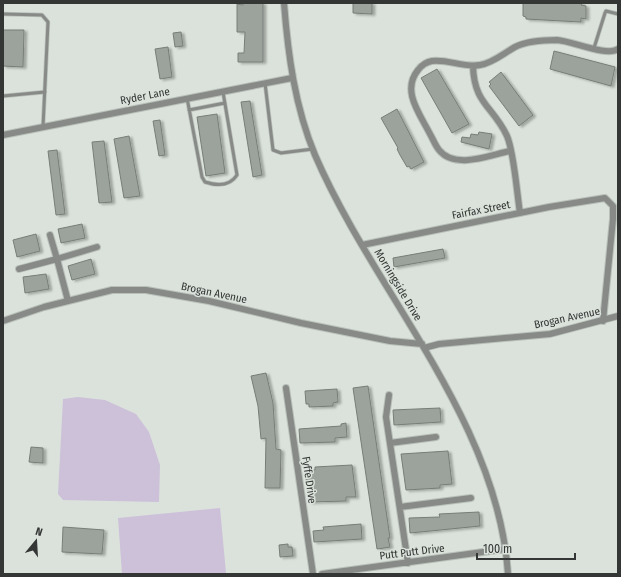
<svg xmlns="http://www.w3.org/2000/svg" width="621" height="577" font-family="'Fira Sans Condensed',sans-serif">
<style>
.green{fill:#ccc1d9}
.building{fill:#9ca39c;stroke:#777e78;filter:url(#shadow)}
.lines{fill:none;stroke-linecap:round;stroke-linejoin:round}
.lane-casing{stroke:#b9c0ba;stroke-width:4.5}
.street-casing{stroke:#b9c0ba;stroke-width:8}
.lane{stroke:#878a87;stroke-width:3}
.street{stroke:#878a87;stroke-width:6}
.labels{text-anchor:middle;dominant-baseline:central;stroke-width:3;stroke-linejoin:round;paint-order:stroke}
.street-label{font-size:11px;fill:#333634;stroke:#dbe2db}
</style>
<defs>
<filter id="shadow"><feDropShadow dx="3" dy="1.5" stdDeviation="1" flood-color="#0004"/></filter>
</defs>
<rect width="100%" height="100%" fill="#dbe2db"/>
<path class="green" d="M78,397L105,400L136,414L149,432L160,465L159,502L63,500L58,494L63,399Z
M220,508L226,573L122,574L118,518Z"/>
<path class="building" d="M243,3H263V62H238V53H244L245,32H237V4L243,5Z
M353,3H372V14L353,13Z
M523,3H582L581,5L586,6V19L581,18V22L526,19V17L523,16Z
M3,30H24L23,67L3,66Z
M181,32L183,46L175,47L173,33Z
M168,47L172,77L160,79L155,49Z
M554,51L615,67L611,86L550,69Z
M437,69L469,124L452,133L421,78Z
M501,72L533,115L519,126L489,86L491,84L489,82Z
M250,101L262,175L253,177L241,102Z
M397,109L424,162L411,169L409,166L407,167L400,155L397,149L398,148L381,118Z
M217,114L225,173L206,176L197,117Z
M160,120L165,155L159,156L153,121Z
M479,132L492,134L489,149L461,142L462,137L470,138L471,134L478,135Z
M129,136L140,196L124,198L114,139Z
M104,141L112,202L99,203L92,142Z
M57,150L65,214L56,215L48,151Z
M82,224L85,238L61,243L58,229Z
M36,234L40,251L17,257L13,240Z
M443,249L445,258L394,267L393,258Z
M91,259L95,274L72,280L68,266Z
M46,274L49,289L25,293L23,277Z
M266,373L273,403L276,449L281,450L280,488H265L266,438L261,439L258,406L251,376Z
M368,386L390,538H388L390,547L377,549L353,388Z
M337,389L338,402L333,403V406L309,407V404H306L305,391Z
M440,408L441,422L394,425L393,410Z
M346,423L347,437L335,438V442L300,443L299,429L341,426V424Z
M31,447L43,448V463L29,462Z
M448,451L452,484L440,485V488L406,490L401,454Z
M352,465L356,497H346V501L309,502L305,471L315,470V467Z
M479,512L480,526L410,533L409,518L440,517L439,514Z
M361,524L362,539L314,542L313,531L324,530L323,527Z
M63,527L104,530L102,554L62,552Z
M288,544V547H292L293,556L280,557L279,545Z"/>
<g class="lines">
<g class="lane-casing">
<path id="lane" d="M3,14L42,15L48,22L43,127
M594,48L605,13L606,11L618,14
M265,83L273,150L281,153L313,149
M3,96L45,92
M187,98L202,177L205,182C217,186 230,186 237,175L223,92
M189,110L225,103"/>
</g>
<g class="street-casing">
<path id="street" d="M284,3C288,55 295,107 315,155C374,292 498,420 508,574
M473,66C474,104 493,106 507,136C514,152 517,194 520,213
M3,135L292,78
M510,151C490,155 455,170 439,150C435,145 433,139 430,134C420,114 401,91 418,70C421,66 426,62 432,61C448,59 464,68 480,65C493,63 504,53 515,47C527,41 544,40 557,40C572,41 607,57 618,49
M362,245L549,207L605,198L613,206V219L603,321
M19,269L57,259L50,235
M68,301L57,259L97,247
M3,321L44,307L112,290H146L209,301L301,323L390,341L422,344
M424,348L439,344L550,334L618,316
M286,388L313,574
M389,395L386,417L408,563
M390,443L436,437
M400,507L471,498
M322,574L505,549"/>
</g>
<use href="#lane" class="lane"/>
<use href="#street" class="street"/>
</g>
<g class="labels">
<g class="street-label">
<text transform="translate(145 96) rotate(-11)">Ryder Lane</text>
<text transform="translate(481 210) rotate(-11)">Fairfax Street</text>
<text transform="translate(398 285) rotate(59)">Morningside Drive</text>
<text transform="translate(214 293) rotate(12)">Brogan Avenue</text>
<text transform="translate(567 318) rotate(-12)">Brogan Avenue</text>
<text transform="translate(309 480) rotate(82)">Fyffe Drive</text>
<text transform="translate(412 552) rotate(-7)">Putt Putt Drive</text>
</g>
</g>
<rect width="621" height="577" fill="none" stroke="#333634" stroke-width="8"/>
<g transform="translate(36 541) rotate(18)" stroke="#dbe2db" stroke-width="3" paint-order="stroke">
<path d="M0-3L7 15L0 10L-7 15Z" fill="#333634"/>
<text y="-6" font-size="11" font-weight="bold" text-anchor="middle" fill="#333634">N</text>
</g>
<path d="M477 553v6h98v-6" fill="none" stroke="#333634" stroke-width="2"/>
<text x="483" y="553" font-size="12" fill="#333634" stroke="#dbe2db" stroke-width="3" paint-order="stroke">100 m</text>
</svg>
